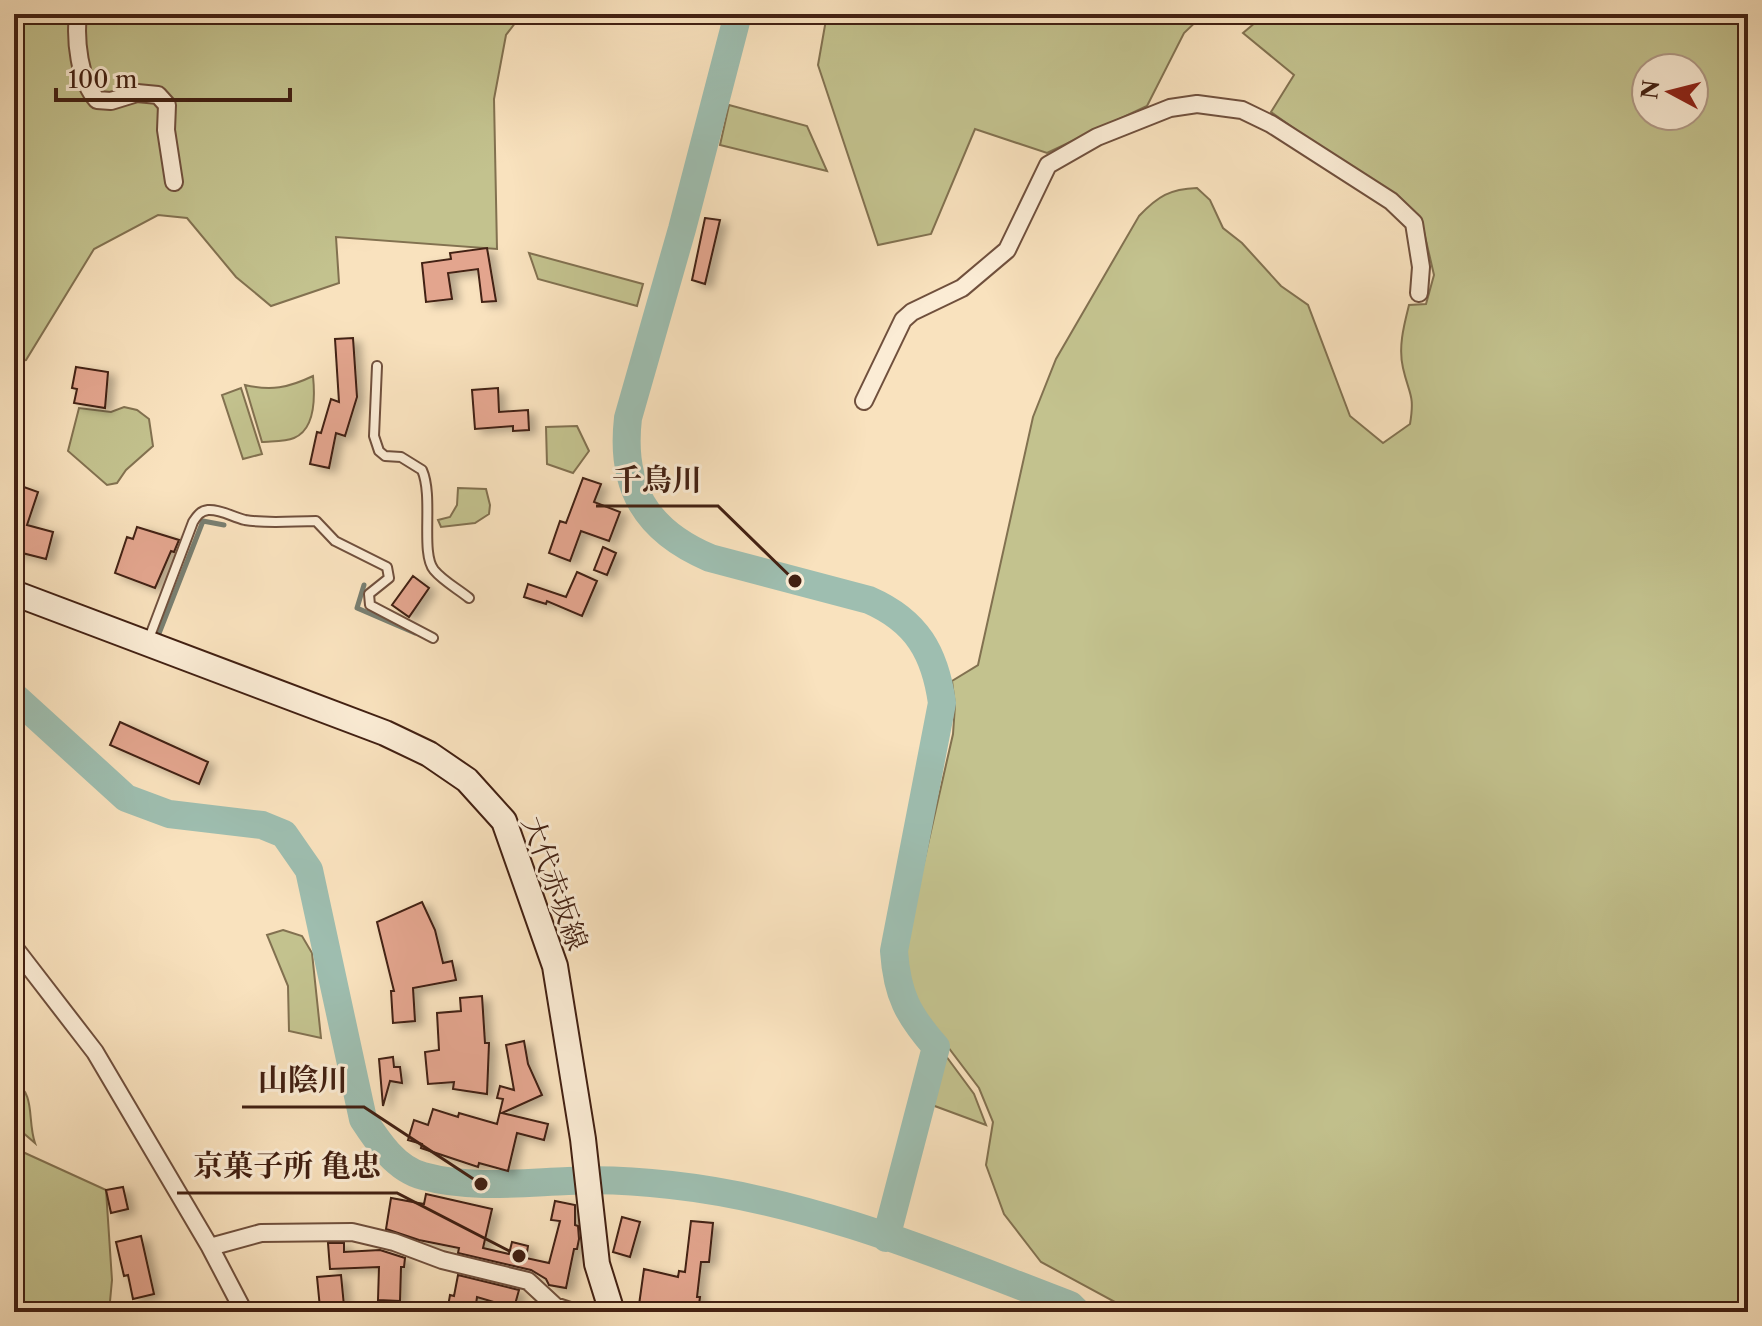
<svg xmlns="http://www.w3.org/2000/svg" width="1762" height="1326" font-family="'Libre Caslon Text','Noto Serif JP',serif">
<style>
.green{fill:#c3c28e;stroke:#827150;stroke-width:2;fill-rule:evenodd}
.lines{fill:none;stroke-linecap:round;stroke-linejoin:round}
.stream{stroke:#797f71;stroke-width:5}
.river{stroke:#9ebeb0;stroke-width:28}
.building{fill:#e3a58e;stroke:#422012;stroke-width:2;filter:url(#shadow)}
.service-casing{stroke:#70503d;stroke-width:12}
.minor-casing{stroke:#70503d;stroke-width:20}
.secondary-casing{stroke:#422012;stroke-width:28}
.service{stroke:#fbecd5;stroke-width:8}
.minor{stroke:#fbecd5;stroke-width:16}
.secondary{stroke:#fbecd5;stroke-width:24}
.labels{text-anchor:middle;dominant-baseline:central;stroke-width:6;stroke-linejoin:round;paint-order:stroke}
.street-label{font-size:28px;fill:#422012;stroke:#fbecd5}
.leader{fill:none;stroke:#422012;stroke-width:3}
.callout-dot{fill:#422012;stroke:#fbecd5;stroke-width:3}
.callout-label{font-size:30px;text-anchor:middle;font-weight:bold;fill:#422012;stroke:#fbecd5;stroke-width:6;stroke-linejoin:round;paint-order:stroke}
</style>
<defs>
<filter id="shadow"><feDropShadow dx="7" dy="4" stdDeviation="4" flood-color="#0004"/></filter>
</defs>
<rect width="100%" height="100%" fill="#f9e2be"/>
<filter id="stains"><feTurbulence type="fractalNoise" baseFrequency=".0025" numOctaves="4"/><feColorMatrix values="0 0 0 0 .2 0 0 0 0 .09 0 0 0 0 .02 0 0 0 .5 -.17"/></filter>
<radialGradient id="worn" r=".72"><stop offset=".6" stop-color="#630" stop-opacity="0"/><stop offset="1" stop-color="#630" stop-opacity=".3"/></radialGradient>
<path class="green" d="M14,14H522L506,35L494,99L497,249L336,237L339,283L271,306L236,277L187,218L158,215L94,249L26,360L14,362Z
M827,14H1204L1184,33L1147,106L1047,153L975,129L931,234L878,245L818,65Z
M1310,14H1748V1312H1130L1128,1309L1041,1262L1004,1214L986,1165L993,1122L979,1088L920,1010L909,983L905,962L906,941L953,734L955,705L952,681L978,665L1033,417L1056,359L1139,216C1158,196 1170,189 1197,188L1210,200L1223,228L1242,243L1281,286L1308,305L1350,416L1383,443L1410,424C1415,394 1409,395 1403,368C1398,347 1404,325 1409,305L1426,304L1434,275L1421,219L1271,112L1294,75L1243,33L1256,22L1303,23ZM1646,68H1694V116H1646Z
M729,105L807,126L827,171L720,145Z
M529,253L643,284L637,306L538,279Z
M313,376C315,396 316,429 294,438C285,442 271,441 262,442L245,385C271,391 288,388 313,376Z
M241,388L262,454L243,459L222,395Z
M124,407L137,410L149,419L153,446L126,470L117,483L107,485L68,451L79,408L111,412Z
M577,426L589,451L573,473L547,464L546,427Z
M458,488L486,489L490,505L489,514L475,523L441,527L438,520L450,517L457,505Z
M283,930L302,936L312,953L321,1038L289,1031L288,986L267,935Z
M943,1052L974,1094L986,1125L932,1105Z
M14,1082C36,1093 27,1120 35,1143L14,1125Z
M14,1148L106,1190L112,1280L109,1312H14Z"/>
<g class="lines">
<path class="stream" d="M364,585L357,608L415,633
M158,636L203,521L224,525"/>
<path class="river" d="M738,14L682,229L628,418C620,487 646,531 710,558L869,600C917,621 935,653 942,703L894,951C897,995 908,1015 936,1047L886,1238
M14,696L126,798L169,814L262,825L284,834L309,870L363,1119C378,1142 396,1169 423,1176C471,1189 520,1183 568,1181C602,1179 637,1181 671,1185C809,1200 942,1256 1070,1305L1077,1312"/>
</g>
<path class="building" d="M705,218L720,220L705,284L692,280Z
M487,248L496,301L482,302L478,269L448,273L452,299L426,302L422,263L451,259L450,253Z
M353,338L357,397L345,436L336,433L329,468L310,464L317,432L321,433L331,399L339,402L335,339Z
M76,367L108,372L105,408L74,403L77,389L72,388Z
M498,388L499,412L528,410L529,430L513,431V426L475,429L472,390Z
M583,478L601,484L594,502L620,512L609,541L581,531L570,561L549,553L560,521L566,523Z
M21,486L38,492L27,525L53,532L46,559L18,552L14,557V506Z
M137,527L179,540L174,552L171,551L155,588L115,573L127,537L133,539Z
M603,547L616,553L607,575L594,570Z
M577,572L597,581L582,616L547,601L546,604L524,597L528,584L566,597Z
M413,576L429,588L409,617L392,605Z
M120,722L208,762L199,784L110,745Z
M422,902L435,930L443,963L452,961L456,980L413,988L415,1021L393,1023L391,991H394L377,922Z
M482,996L485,1043H489L487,1094L453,1089L454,1082L428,1084L425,1052L439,1050L437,1013L461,1011L460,998Z
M524,1041L528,1064L542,1095L502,1113L548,1124L544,1140L517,1133L508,1171L479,1163L478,1167L421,1148L422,1144L408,1140L414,1120L428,1125L433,1109L458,1117L459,1113L497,1124L503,1099L497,1098L500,1086L514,1090L506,1045Z
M393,1057L394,1067H400L402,1083L390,1081L383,1106L379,1059Z
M123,1187L128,1209L111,1213L106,1190Z
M426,1194L492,1209L483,1248L509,1254L512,1242L528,1246L526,1258L549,1263L560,1221L551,1220L555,1201L575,1205V1225L578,1226L579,1239L577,1249H574L566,1288L549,1285L546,1279L531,1270L458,1253L459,1248L419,1240L386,1229L391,1198L424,1204Z
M622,1217L640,1222L630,1257L613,1252Z
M691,1221L713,1223L709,1262H701L697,1297H700L698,1312H638L644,1269L678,1277L679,1271L685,1272Z
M141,1236L154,1294L133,1299L128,1275L124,1276L116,1242Z
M328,1243H344V1252L380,1250L405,1258L404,1267H401L400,1301L378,1300L379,1267L330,1269Z
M341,1275L344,1306L320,1308L317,1277Z
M458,1275L519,1290L514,1308L477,1297L475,1312H447L450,1295L454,1296Z"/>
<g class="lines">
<g class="service-casing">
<path id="service" d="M377,366L374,436L379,451L385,456L401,457L422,470C434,497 420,553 434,570C443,581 458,589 469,598
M148,641L193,522C197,516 200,511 208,510C221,509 232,517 245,520C268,524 293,521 316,521L335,541L387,567L389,578L369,594L370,605L433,638"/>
</g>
<g class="minor-casing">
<path id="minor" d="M78,14C75,40 79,80 97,100L111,101L137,93L158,95L167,105L166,130L174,182
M864,401L903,320L912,312L962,288L1007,250L1048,165L1097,137L1170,108L1197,104L1242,110L1271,124L1391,201L1414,223L1421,267L1419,293
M14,947L95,1052L210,1247L244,1312
M210,1247L261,1233L352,1232L394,1242L442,1260L528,1281L555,1306L573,1312"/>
</g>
<g class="secondary-casing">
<path id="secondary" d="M14,593L385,733L429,754L467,780L504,821L555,966L583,1139L597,1264L612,1312"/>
</g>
<use href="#service" class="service"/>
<use href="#minor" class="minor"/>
<use href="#secondary" class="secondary"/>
</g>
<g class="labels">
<g class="street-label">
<text transform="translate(555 883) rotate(70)">大代赤坂線</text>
</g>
</g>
<path class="leader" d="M795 581L718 506H596M481 1184L364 1107H242M519 1256L397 1193H177"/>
<g class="callout-dot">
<circle cx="795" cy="581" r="8"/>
<circle cx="481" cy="1184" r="8"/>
<circle cx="519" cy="1256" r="8"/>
</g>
<g class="callout-label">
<text x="657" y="490">千鳥川</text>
<text x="303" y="1090">山陰川</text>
<text x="287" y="1176">京菓子所 亀忠</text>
</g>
<rect width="1762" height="1326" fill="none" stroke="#f9e2be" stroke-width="48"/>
<rect x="16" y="16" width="1730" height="1294" fill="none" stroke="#422012" stroke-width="4"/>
<rect x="24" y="24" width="1714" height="1278" fill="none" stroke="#422012" stroke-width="2"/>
<g transform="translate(1670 92) rotate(277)"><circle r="38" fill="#fbecd5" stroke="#b19a87" stroke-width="2"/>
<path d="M0-6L14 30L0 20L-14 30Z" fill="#8f2418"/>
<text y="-12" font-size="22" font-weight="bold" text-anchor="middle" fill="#422012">N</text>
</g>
<path d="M56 88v12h234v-12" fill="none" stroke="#422012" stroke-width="4"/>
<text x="68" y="88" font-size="24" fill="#422012" stroke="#fbecd5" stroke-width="6" paint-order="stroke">100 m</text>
<rect width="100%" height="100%" filter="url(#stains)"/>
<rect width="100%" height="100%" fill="url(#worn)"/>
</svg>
